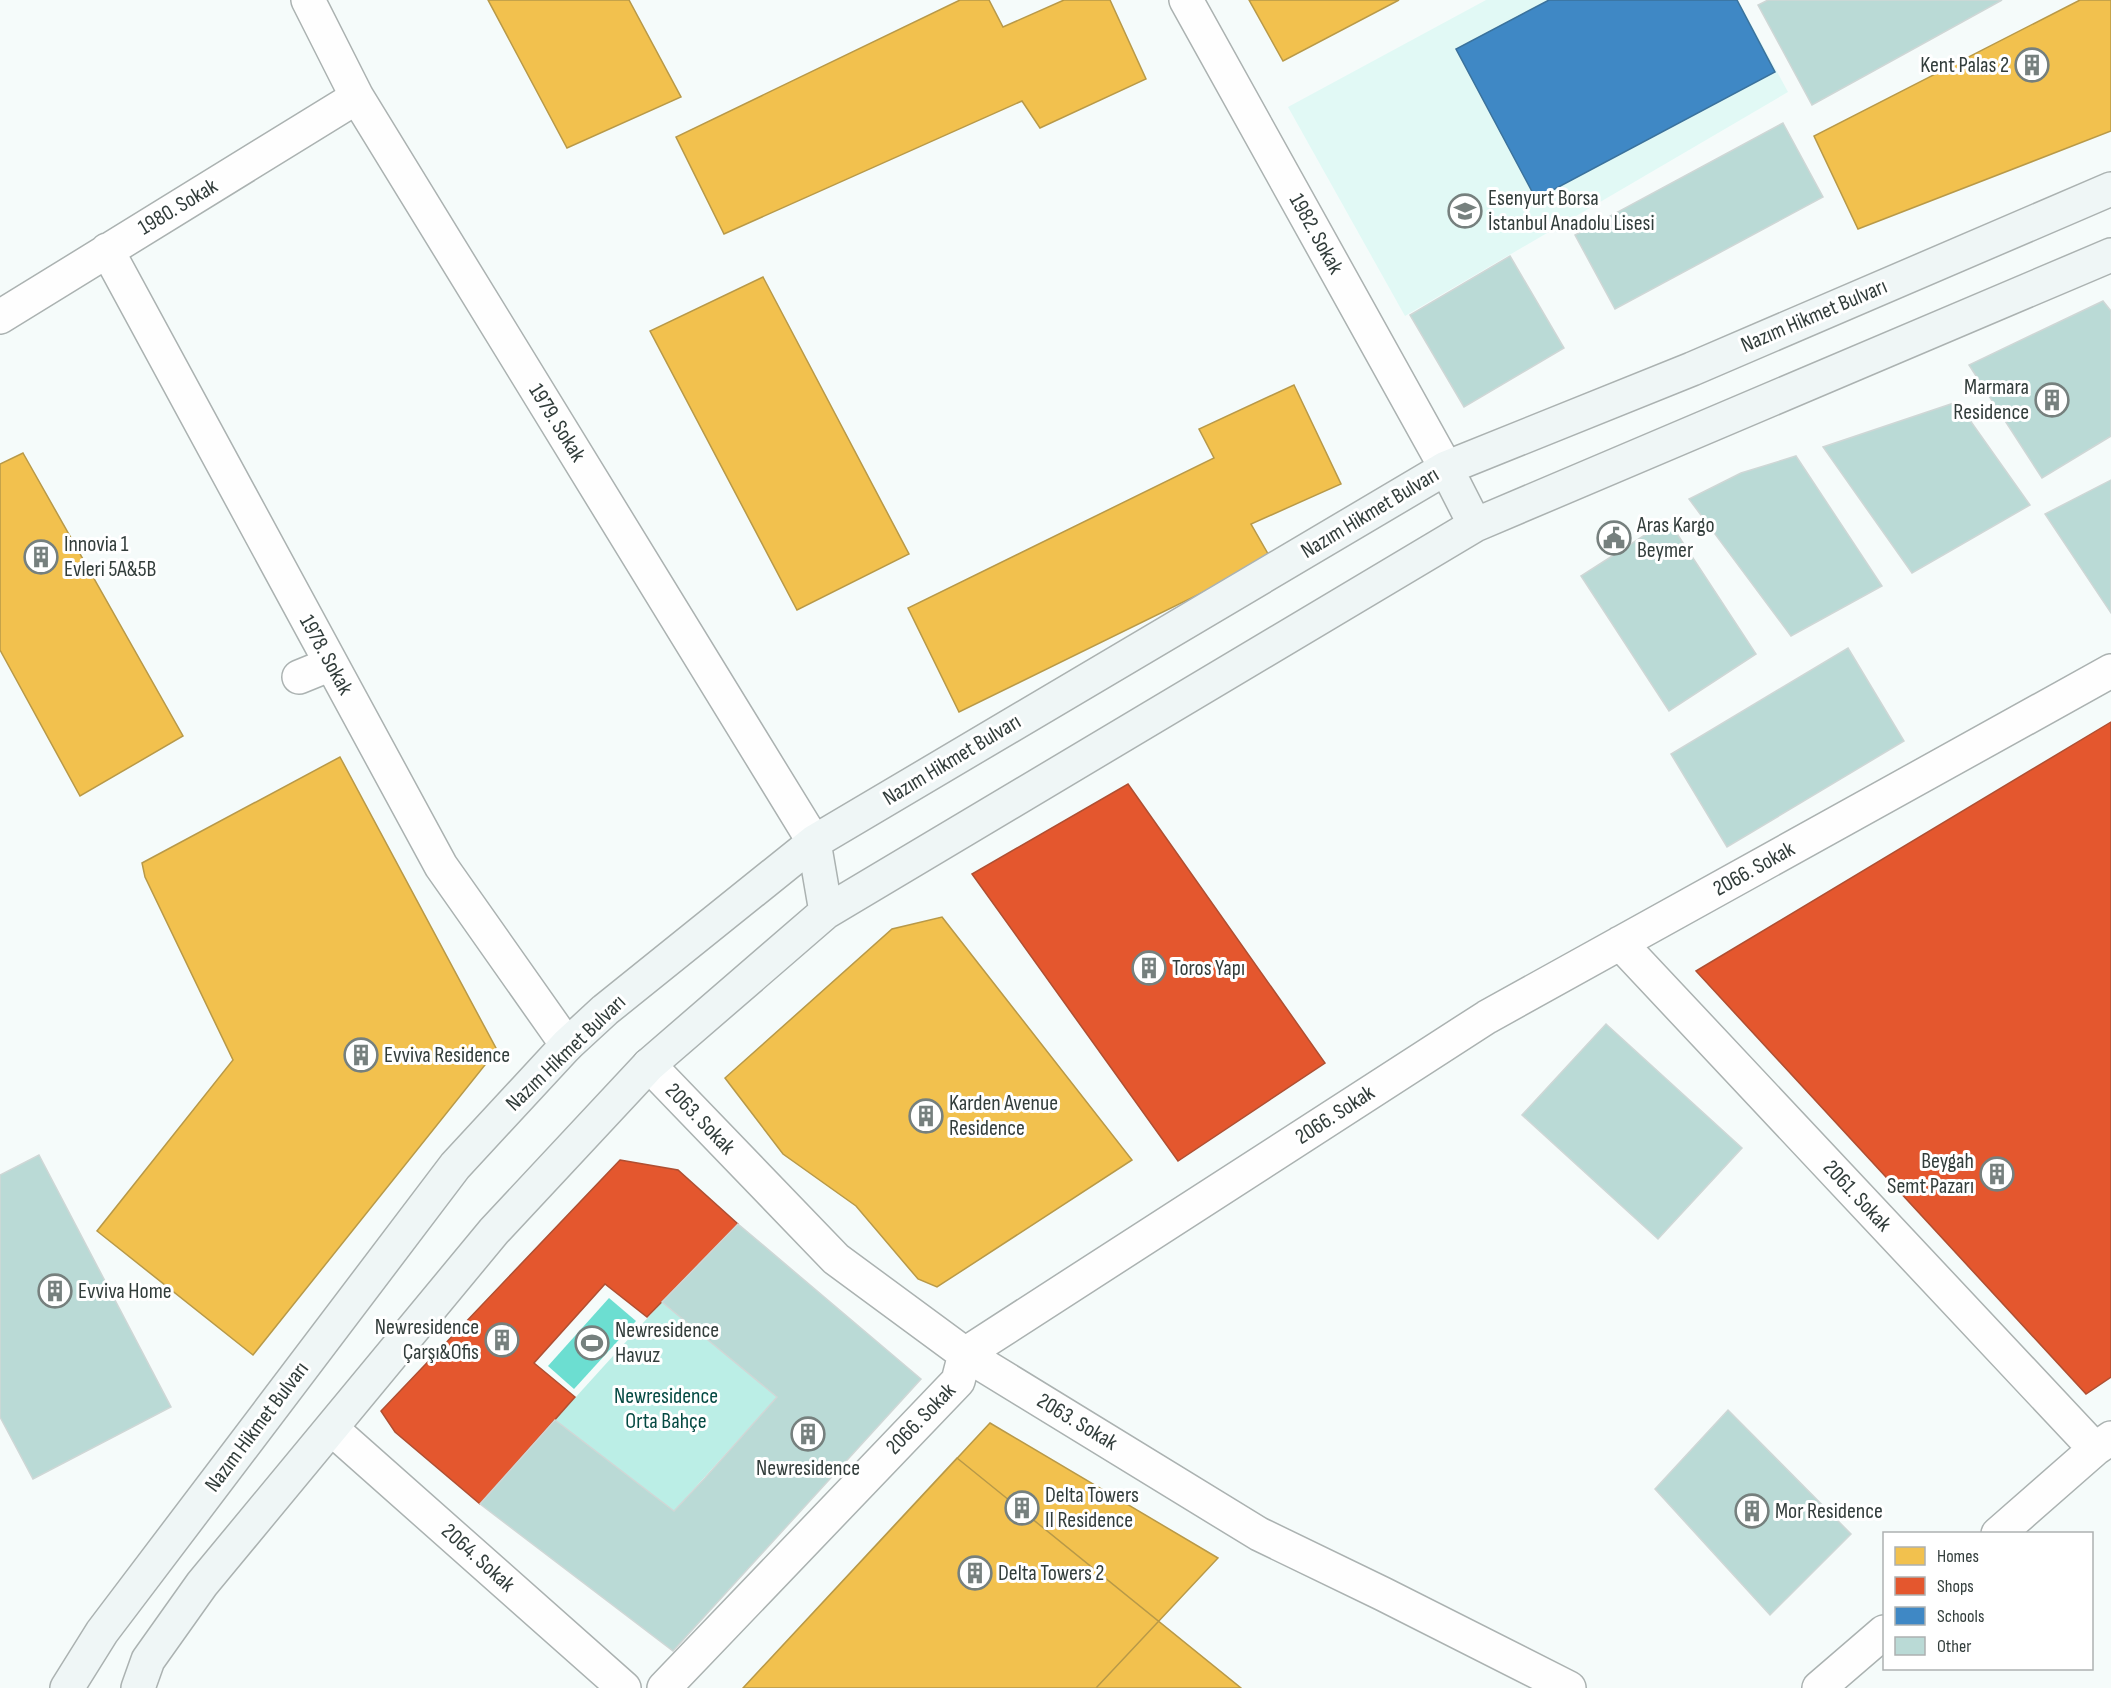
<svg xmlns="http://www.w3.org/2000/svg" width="2111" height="1688" font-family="'Sofia Sans Condensed',sans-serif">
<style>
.built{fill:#e1f9f5}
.green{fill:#bbeee6}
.water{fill:#6cded1}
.homes{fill:#f2c14e;stroke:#b89948;stroke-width:1.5}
.shops{fill:#e4572e;stroke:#af4f32;stroke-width:1.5}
.schools{fill:#3f88c5;stroke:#3b729c;stroke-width:1.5}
.building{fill:#badad6;stroke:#cfd7d6;stroke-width:1.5}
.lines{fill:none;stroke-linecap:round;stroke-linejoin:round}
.street-casing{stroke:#abb2b1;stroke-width:36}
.secondary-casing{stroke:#abb2b1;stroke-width:36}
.street{stroke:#fefefe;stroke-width:33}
.secondary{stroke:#eff6f6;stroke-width:33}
.labels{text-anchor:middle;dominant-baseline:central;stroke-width:6;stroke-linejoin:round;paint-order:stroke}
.poi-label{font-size:22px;fill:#323d3b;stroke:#fff;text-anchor:start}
.street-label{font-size:22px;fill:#323d3b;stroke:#fff}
.park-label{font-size:22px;fill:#054a43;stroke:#fff}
</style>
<rect width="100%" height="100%" fill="#f5fbfa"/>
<path class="built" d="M1486,0H1738L1788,92L1405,316L1288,107Z"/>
<path class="green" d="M662,1302L777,1397L674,1511L555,1420Z"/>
<path class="water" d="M609,1298L636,1321L574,1389L548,1366Z"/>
<path class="homes" d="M488,0H629L681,97L567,148Z
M960,0H989L1003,27L1064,0H1110L1146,79L1040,128L1022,101L724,234L676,137Z
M1249,0H1399L1283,61Z
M2080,0H2111V131L1858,229L1814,136Z
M763,277L909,554L797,610L650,331Z
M1294,385L1341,484L1251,524L1271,559L959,712L908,608L1214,458L1199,429Z
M23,453L183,736L80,796L0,650V464Z
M340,757L497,1050L253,1355L97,1231L233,1060L145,877L142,863Z
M942,917L1132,1160L937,1287L918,1279L856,1206L783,1154L725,1078L892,929Z
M990,1423L1218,1558L1096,1688H743Z
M957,1458L1241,1688H743Z"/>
<path class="shops" d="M2111,722V1377L2086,1394L1696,971Z
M1128,784L1325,1063L1178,1161L972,874Z
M620,1160L678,1170L738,1224L647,1317L605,1284L534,1363L575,1397L480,1504L395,1432L381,1411Z"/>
<path class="schools" d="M1549,0H1737L1775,72L1536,199L1456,49Z"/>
<path class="building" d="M1768,0H2002L1812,105L1758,5Z
M1783,123L1823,197L1615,309L1575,235Z
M1510,256L1564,348L1464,407L1410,315Z
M2103,301L2111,311V436L2042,478L1969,365Z
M1957,402L2030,505L1912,573L1823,447Z
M1796,456L1882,586L1791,636L1689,499L1741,473Z
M2111,480V613L2045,514Z
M1668,520L1756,654L1669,711L1581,576Z
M1848,648L1904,741L1727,847L1671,754Z
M1606,1024L1742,1148L1658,1239L1522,1115Z
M39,1155L171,1407L33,1479L0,1417V1175Z
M738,1224L921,1379L673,1651L480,1504L555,1420L674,1511L705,1478L777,1397L662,1302Z
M1728,1410L1851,1534L1770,1615L1655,1489Z"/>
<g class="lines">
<g class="street-casing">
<path id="street" d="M308,0L357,97L814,842
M1186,0L1446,468
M107,250L441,866L567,1045
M0,317L357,97
M299,677L331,664
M1620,943L2095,1449
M649,1065L836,1259L965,1354L1259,1534L1383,1594L1569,1688
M332,1429L624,1688
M1998,1534L2095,1449L2111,1438
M664,1688L958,1381L965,1354L1487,1017L2111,671
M1819,1688L1884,1632"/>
</g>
<g class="secondary-casing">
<path id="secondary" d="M1446,468L1475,525
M814,842L826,912
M67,1688L102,1632L455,1166L567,1045L605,1010L814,842L1446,468L1692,369L2111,189
M138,1688L148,1660L202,1584L494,1231L649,1065L826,912L1475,525L2111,255"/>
</g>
<use href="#street" class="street"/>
<use href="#secondary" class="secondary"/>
</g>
<defs>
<g id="building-ring" transform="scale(1.725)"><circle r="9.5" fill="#fff" stroke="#76807e" stroke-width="1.5"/><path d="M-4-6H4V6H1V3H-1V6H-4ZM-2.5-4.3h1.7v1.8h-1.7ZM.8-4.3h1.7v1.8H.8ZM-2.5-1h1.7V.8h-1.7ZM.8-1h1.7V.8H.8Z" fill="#76807e"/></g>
<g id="school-ring" transform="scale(1.725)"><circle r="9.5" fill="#fff" stroke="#76807e" stroke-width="1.5"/><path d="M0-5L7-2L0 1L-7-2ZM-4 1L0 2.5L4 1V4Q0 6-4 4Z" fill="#76807e"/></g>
<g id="civic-ring" transform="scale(1.725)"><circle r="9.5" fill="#fff" stroke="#76807e" stroke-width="1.5"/><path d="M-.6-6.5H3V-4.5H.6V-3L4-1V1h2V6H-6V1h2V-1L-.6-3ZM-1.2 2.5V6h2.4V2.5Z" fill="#76807e"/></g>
<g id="stadium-ring" transform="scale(1.725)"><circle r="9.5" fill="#fff" stroke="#76807e" stroke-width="1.5"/><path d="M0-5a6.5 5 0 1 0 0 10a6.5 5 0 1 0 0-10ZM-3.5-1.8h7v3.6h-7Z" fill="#76807e"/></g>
</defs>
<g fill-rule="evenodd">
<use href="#building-ring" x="2032" y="65"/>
<use href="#school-ring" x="1465" y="211"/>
<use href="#building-ring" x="2052" y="400"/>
<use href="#civic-ring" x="1614" y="538"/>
<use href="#building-ring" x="41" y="557"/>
<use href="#building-ring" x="1149" y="968"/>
<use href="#building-ring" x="361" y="1055"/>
<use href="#building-ring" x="926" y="1116"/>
<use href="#building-ring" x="1997" y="1174"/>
<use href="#building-ring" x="55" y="1291"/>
<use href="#building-ring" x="502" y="1340"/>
<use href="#stadium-ring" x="592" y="1343"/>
<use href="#building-ring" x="808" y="1434"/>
<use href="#building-ring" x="1022" y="1508"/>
<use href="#building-ring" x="1752" y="1511"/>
<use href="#building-ring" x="975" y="1573"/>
</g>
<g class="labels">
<g class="poi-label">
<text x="2009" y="65" text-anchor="end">Kent Palas 2</text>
<text x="1488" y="198">Esenyurt Borsa<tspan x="1488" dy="25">İstanbul Anadolu Lisesi</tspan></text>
<text x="2029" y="387" text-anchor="end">Marmara<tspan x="2029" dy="25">Residence</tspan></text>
<text x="1637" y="525">Aras Kargo<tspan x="1637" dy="25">Beymer</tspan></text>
<text x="64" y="544">Innovia 1<tspan x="64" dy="25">Evleri 5A&amp;5B</tspan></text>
<text x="1172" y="968">Toros Yapı</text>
<text x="384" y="1055">Evviva Residence</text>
<text x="949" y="1103">Karden Avenue<tspan x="949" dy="25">Residence</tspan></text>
<text x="1974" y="1161" text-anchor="end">Beygah<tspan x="1974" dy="25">Semt Pazarı</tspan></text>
<text x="78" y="1291">Evviva Home</text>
<text x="479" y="1327" text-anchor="end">Newresidence<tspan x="479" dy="25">Çarşı&amp;Ofis</tspan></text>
<text x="615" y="1330">Newresidence<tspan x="615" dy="25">Havuz</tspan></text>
<text x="808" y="1468" text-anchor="middle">Newresidence</text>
<text x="1045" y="1495">Delta Towers<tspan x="1045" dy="25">II Residence</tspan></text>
<text x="1775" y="1511">Mor Residence</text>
<text x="998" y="1573">Delta Towers 2</text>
</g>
<g class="street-label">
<text transform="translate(178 207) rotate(-31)">1980. Sokak</text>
<text transform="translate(1316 234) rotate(61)">1982. Sokak</text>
<text transform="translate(1814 316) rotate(-23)">Nazım Hikmet Bulvarı</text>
<text transform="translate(557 423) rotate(58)">1979. Sokak</text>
<text transform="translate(1370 513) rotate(-31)">Nazım Hikmet Bulvarı</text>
<text transform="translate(326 655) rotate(61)">1978. Sokak</text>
<text transform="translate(952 760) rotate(-31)">Nazım Hikmet Bulvarı</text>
<text transform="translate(1754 869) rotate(-29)">2066. Sokak</text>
<text transform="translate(566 1053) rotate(-44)">Nazım Hikmet Bulvarı</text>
<text transform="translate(1335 1115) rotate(-33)">2066. Sokak</text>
<text transform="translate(700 1119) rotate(46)">2063. Sokak</text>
<text transform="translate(1857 1196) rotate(47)">2061. Sokak</text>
<text transform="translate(921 1419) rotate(-46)">2066. Sokak</text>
<text transform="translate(1077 1422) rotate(31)">2063. Sokak</text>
<text transform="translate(257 1427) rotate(-53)">Nazım Hikmet Bulvarı</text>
<text transform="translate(478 1558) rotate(42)">2064. Sokak</text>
</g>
<g class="park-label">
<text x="666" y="1396">Newresidence<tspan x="666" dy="25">Orta Bahçe</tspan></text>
</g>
</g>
<rect x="1883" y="1532" width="210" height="138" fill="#ffffff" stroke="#adb1b1" stroke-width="1.5"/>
<rect x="1895" y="1547" width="30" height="18" fill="#f2c14e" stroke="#adb1b1" stroke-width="1.5"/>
<text x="1937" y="1562" font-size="18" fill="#323d3b">Homes</text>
<rect x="1895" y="1577" width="30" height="18" fill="#e4572e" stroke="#adb1b1" stroke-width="1.5"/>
<text x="1937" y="1592" font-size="18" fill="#323d3b">Shops</text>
<rect x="1895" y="1607" width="30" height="18" fill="#3f88c5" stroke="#adb1b1" stroke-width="1.5"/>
<text x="1937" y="1622" font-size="18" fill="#323d3b">Schools</text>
<rect x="1895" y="1637" width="30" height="18" fill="#badad6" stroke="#adb1b1" stroke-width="1.5"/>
<text x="1937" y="1652" font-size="18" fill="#323d3b">Other</text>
</svg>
